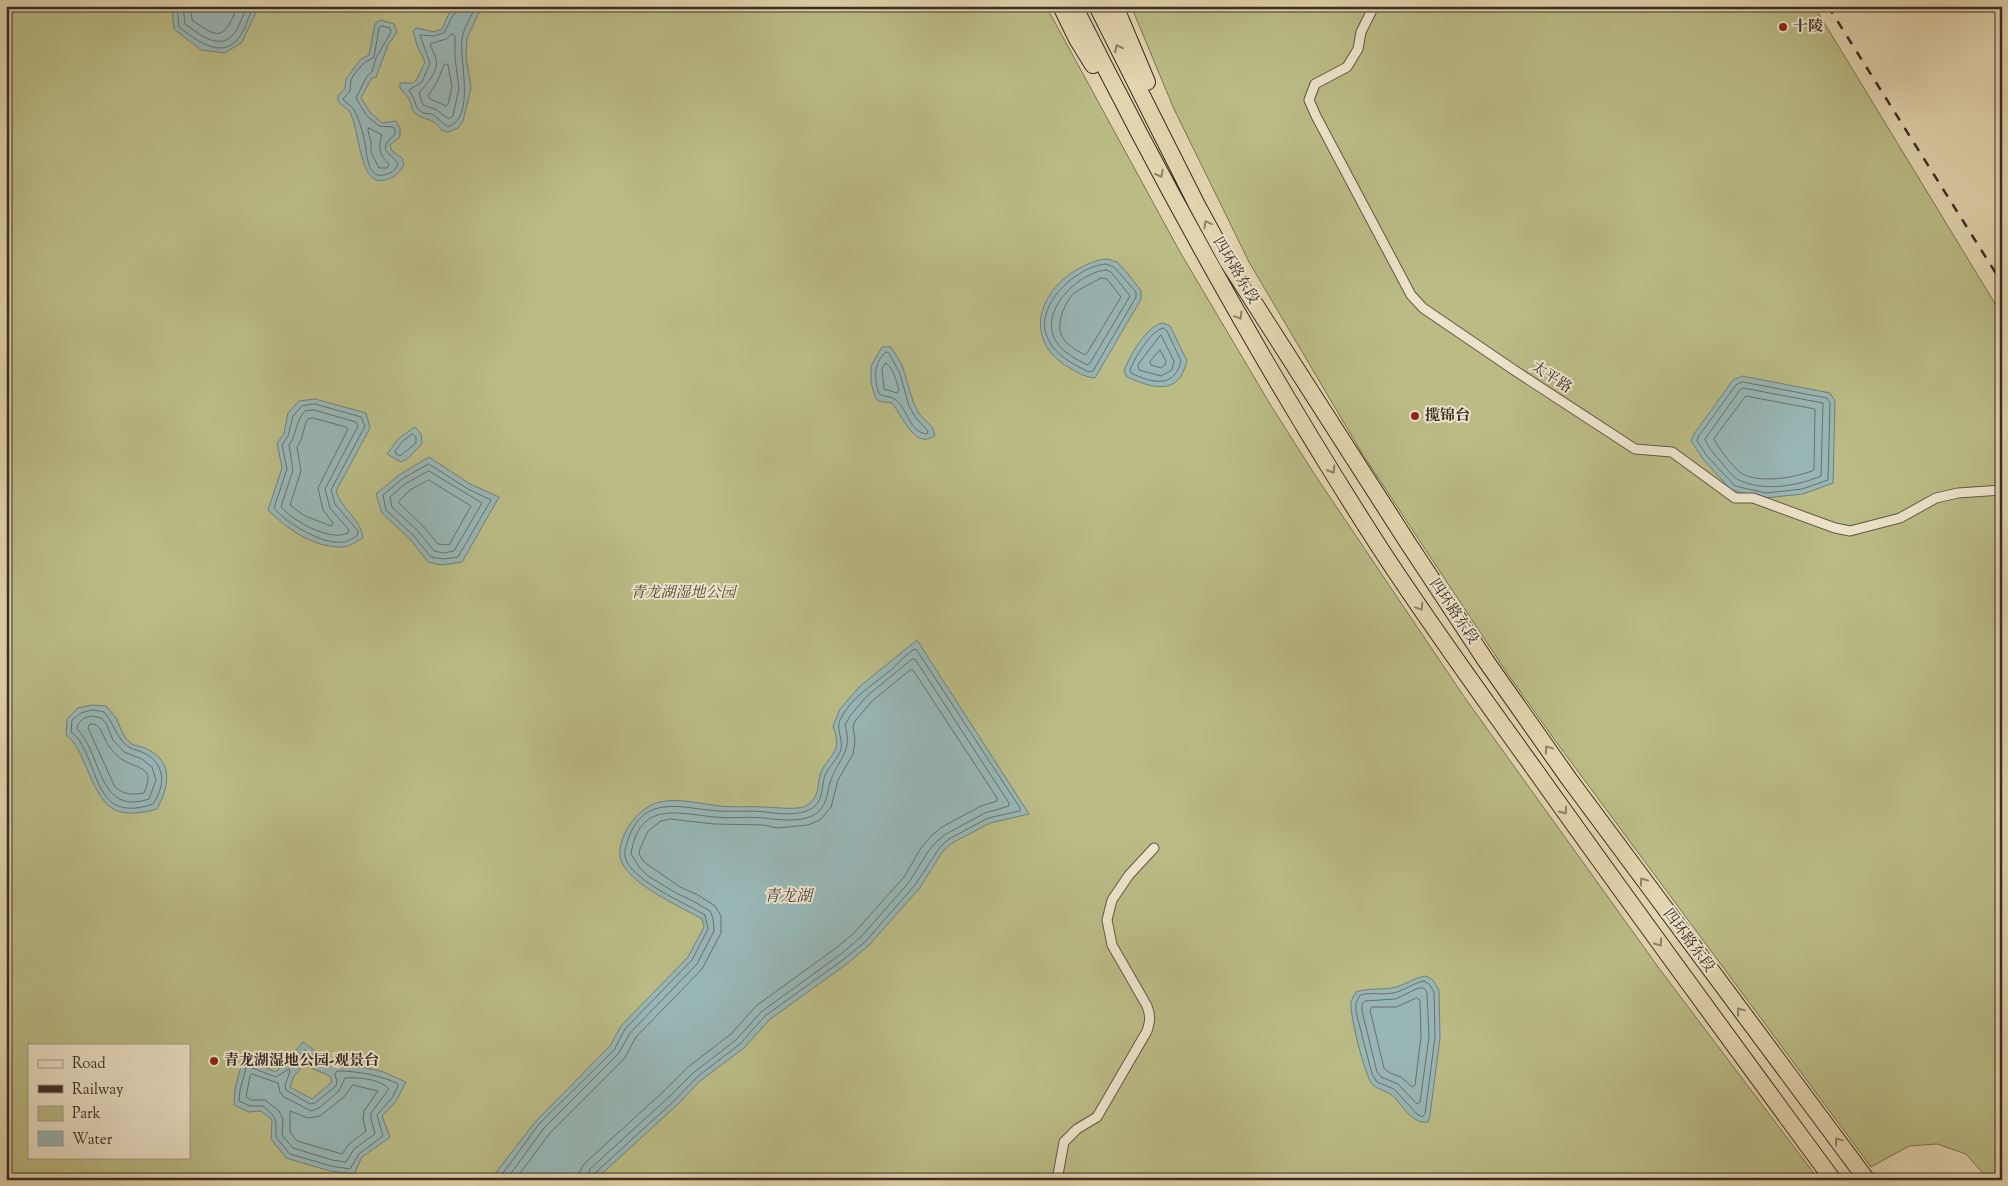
<svg xmlns="http://www.w3.org/2000/svg" width="2008" height="1186" font-family="'Sorts Mill Goudy','Noto Serif SC',serif">
<style>
.green{fill:#babb85;stroke:#7a7454;fill-rule:evenodd}
.water{fill:#98b6b5;stroke:#727f7b;fill-rule:evenodd}
.lines{fill:none;stroke-linecap:round;stroke-linejoin:round}
.shore{stroke:#68716c;stroke-width:1}
.street-casing{stroke:#635646;stroke-width:11}
.highway-casing{stroke:#392c24;stroke-width:18}
.street{stroke:#ece3ca;stroke-width:9}
.highway{stroke:#e2d4ae;stroke-width:16}
.rail{stroke:#392c24;stroke-width:2.5;stroke-dasharray:9 9;stroke-linecap:butt}
.oneway{stroke:#8e8069}
.poi-dot{fill:#8f2418;stroke:#ece3ca;stroke-width:2}
.labels{text-anchor:middle;dominant-baseline:central;stroke-width:4;stroke-linejoin:round;paint-order:stroke}
.poi-label{font-size:15px;font-weight:bold;fill:#392c24;stroke:#ece3ca;text-anchor:start}
.street-label{font-size:15px;fill:#392c24;stroke:#ece3ca}
.park-label{font-size:15px;font-style:italic;fill:#534937;stroke:#ece3ca}
.water-label{font-size:16px;font-style:italic;fill:#4c4841;stroke:#ece3ca}
</style>
<rect width="100%" height="100%" fill="#e2d4ae"/>
<filter id="stains"><feTurbulence type="fractalNoise" baseFrequency=".004" numOctaves="4"/><feColorMatrix values="0 0 0 0 .2 0 0 0 0 .09 0 0 0 0 .02 0 0 0 .5 -.17"/></filter>
<radialGradient id="worn" r=".72"><stop offset=".6" stop-color="#630" stop-opacity="0"/><stop offset="1" stop-color="#630" stop-opacity=".3"/></radialGradient>
<path class="green" d="M6,6H1046L1180,252L1270,404L1315,475L1465,698L1661,971L1819,1180H6ZM29,1045H189V1157H29Z
M1131,6H1814L2002,315V1180H1989L1966,1154L1937,1144L1909,1146L1871,1167L1554,739L1507,673L1363,455L1249,262L1174,109Z"/>
<path class="water" d="M173,6H259L242,42L225,53L201,50L174,29L172,8Z
M458,6H482L467,38L466,57L471,88L463,121L458,128L448,132L441,130C433,116 424,122 414,112C411,109 412,105 410,101C408,96 403,92 400,88V83H413L417,79L425,62L417,45L413,31L417,28L434,32L442,29L450,11Z
M380,20L394,24L397,32L388,45L376,77L371,79L361,98L370,112L382,123L396,121L400,128V137L390,145L392,151L402,158L404,164C400,173 395,177 385,180C358,188 360,125 349,111C346,107 341,106 338,101V96L345,88L346,79L361,59L369,55L375,24Z
M1107,259L1117,262L1129,275L1141,291V299L1095,378C1085,377 1078,373 1070,368C1023,342 1037,292 1078,269C1088,264 1095,260 1107,259Z
M1163,323L1170,326L1187,361C1185,366 1184,372 1181,376C1169,395 1143,384 1127,377L1124,371C1129,357 1147,325 1163,323Z
M882,347H891L902,365L914,404L920,415L932,427L935,435C916,452 901,414 892,403L878,401L875,397L871,382V366Z
M1742,376L1830,393L1835,401L1833,483L1803,494L1765,498L1731,490L1703,459L1691,441L1694,434L1733,380Z
M315,399L366,413L370,428L336,491C342,510 361,519 363,538C357,541 348,548 341,547C313,547 287,529 268,510L282,468L277,443L284,434L288,413L299,401Z
M415,427L421,434L422,444L407,459L401,462L387,454L399,438Z
M429,457L470,484L499,497L462,562L442,565L428,562L410,539L382,513L376,494L399,475Z
M917,640L1029,814L990,823L952,843L943,851L919,889L869,945L848,963L769,1020L744,1048L700,1081L678,1104L595,1180H490L536,1121L610,1046L621,1026L688,957L704,927L702,919C682,907 623,882 620,856C619,851 621,843 623,838C629,822 643,806 660,802C676,798 697,803 713,805C729,808 746,806 762,807C776,807 790,810 804,807C808,805 813,801 815,797C819,790 818,782 820,775C823,765 832,758 836,748C838,741 835,733 833,726L840,709L859,687Z
M92,705L106,706C109,710 113,714 116,718C121,727 122,738 132,744C136,747 143,746 147,749C174,762 169,787 157,809C106,823 101,800 83,760C78,749 75,742 66,735L67,719L78,708Z
M1426,976L1433,980L1439,990L1440,1038L1430,1115L1428,1122C1413,1124 1404,1108 1395,1098C1389,1091 1379,1091 1372,1084C1365,1076 1349,1013 1351,1002C1352,999 1354,995 1356,992C1368,988 1379,990 1392,988C1404,986 1413,978 1426,976Z
M303,1042L336,1066H356L381,1071L406,1082L396,1101L382,1116L390,1137L362,1157L354,1174L330,1171L286,1158L271,1139L272,1120L261,1111L249,1112L234,1105L235,1089L243,1058L276,1072ZM304,1065L330,1076L332,1082L312,1099L290,1087L294,1076Z"/>
<g class="lines">
<path class="shore" d="M177,6L179,27C195,39 220,60 238,39C245,31 249,16 253,6
M183,6L185,24C198,33 218,51 233,35C239,28 243,15 247,6
M191,6L192,20C222,42 224,37 238,6
M461,6L460,11L453,15L444,33L434,36L420,35L430,63L422,82L409,90L414,99L417,108L423,113L432,114L448,127C476,117 459,61 462,39C463,28 472,16 476,6
M382,26L390,28L391,32L376,58L372,72L367,76L356,98L366,115L379,126L393,127L395,129V134C375,152 391,151 398,164C396,170 391,173 384,175C367,179 367,153 365,143C363,133 359,118 354,110C351,105 346,104 343,99L350,91L351,80L355,73L364,63L374,57L379,28Z
M452,34L455,36V58L459,88L453,116L449,119L435,109L423,105L419,93C426,84 439,72 436,59C435,53 431,49 430,44L446,39Z
M446,64L448,65L452,87L448,104L446,106L430,99L428,96L438,80L444,65Z
M369,128L382,135C378,147 379,155 389,164L387,168H379L371,152V142L368,131Z
M1106,264L1114,267L1136,292V297L1093,371L1089,372C1073,364 1056,356 1048,339C1032,307 1076,266 1106,264Z
M1106,270L1111,272L1130,296L1090,363L1087,365C1074,358 1058,350 1053,335C1043,307 1080,272 1106,270Z
M1101,278L1107,279L1121,297L1087,353L1085,355C1064,344 1054,334 1063,311C1065,305 1069,299 1073,294C1081,288 1092,283 1101,278Z
M1163,328L1167,331L1181,361C1174,389 1152,383 1131,373L1130,370C1134,359 1151,330 1163,328Z
M1161,335L1174,361L1172,370L1161,376L1139,370L1138,365Z
M1160,350L1166,361L1165,365L1161,368L1151,365L1150,362Z
M886,352L889,353L900,374L909,406L916,418L928,431L927,434C909,432 908,409 895,399C890,396 884,397 879,394C874,379 873,363 886,352Z
M886,363C894,369 896,381 899,390L897,393L884,389L882,369Z
M1743,382L1827,398L1830,403L1828,480L1802,489L1766,493L1735,486L1707,456L1697,441L1698,437L1736,385Z
M1743,388L1823,403L1821,476C1797,486 1764,492 1739,480C1732,477 1725,466 1720,461C1714,454 1708,447 1705,439L1740,390Z
M1746,396L1815,409L1814,470C1796,478 1758,484 1741,473C1733,467 1718,448 1714,439Z
M315,404L361,417L365,426L331,490L335,504L358,531L357,536C353,538 347,542 342,542C323,545 286,523 274,508L287,469L282,445L288,436L293,416L302,406Z
M314,410L356,422L358,426L325,489L330,508L349,530L348,533C330,542 293,521 281,507L293,470L289,445C297,435 295,421 305,411Z
M313,418L346,427L348,429L318,488L323,510L333,523L331,526L305,516L290,505L301,471L297,447L301,440L306,422L308,419Z
M413,434L416,437V443L400,456L396,454L395,451L403,441Z
M429,464L468,489L491,500L458,557L443,559L431,557L413,535L386,510L383,495L402,479Z
M429,471L482,503L454,551L443,553L434,551L418,531L392,507L390,497L405,484Z
M429,480L471,506L449,545L438,544L423,526L398,502L410,490Z
M93,710L104,712C113,722 115,734 125,744C131,750 139,750 146,754C166,766 165,786 153,804C96,823 101,774 79,740C77,737 74,734 71,732L72,720L81,713Z
M93,716L101,718L106,723L113,740L124,752L142,759L152,767L156,780L149,799C97,816 103,755 77,729L78,724L84,718Z
M94,724C103,727 104,742 111,749C115,753 118,758 123,760C139,770 156,766 144,793C133,795 124,795 115,787L88,728L89,725Z
M1424,981L1429,984L1434,992L1435,1037L1425,1114L1422,1117L1417,1114L1394,1089L1377,1082L1372,1074L1356,1012V1003L1360,995C1371,992 1382,995 1393,993C1404,991 1413,983 1424,981Z
M1419,988H1424L1427,993L1429,1037L1420,1102L1417,1104L1398,1084L1381,1077L1377,1072L1362,1011V1004L1365,1001L1395,999Z
M1417,998L1420,1000L1421,1037L1415,1085L1412,1087L1401,1077L1390,1073L1384,1068L1370,1010L1372,1007H1396Z
M305,1050L321,1061V1065L318,1066L305,1060L298,1061L297,1058Z
M247,1066L276,1077L289,1069L290,1072L285,1085L286,1090L310,1104L315,1103L336,1086L337,1082L335,1074L337,1071C359,1071 377,1075 397,1083L398,1086L392,1098L377,1115L383,1136L359,1154L350,1169L331,1166L290,1154L276,1137C276,1120 278,1118 263,1106H250L239,1101L240,1090Z
M252,1074L278,1083L280,1092L284,1097L311,1111L319,1108L339,1091L345,1078C358,1077 381,1079 389,1089L371,1113V1119L375,1134L354,1149L346,1162L332,1160L293,1148L282,1135L283,1119L279,1111L265,1100H251L246,1097L250,1076Z
M353,1085L378,1091L364,1111L363,1119L366,1131L349,1144L342,1154L297,1141L290,1132V1111L308,1118L320,1116L344,1097Z
M498,1180L539,1124L614,1050L625,1029L692,960L708,929L705,915C687,904 628,879 625,856C624,850 627,843 629,837C645,794 682,808 717,811C733,812 750,810 766,812C779,814 799,816 811,809C824,801 821,788 825,775C829,766 838,759 841,749C843,739 836,729 840,720C851,697 873,685 891,670C898,663 905,656 913,650L916,649L1020,808V811L988,818L949,839L940,847L915,885L865,942L844,959L765,1016L740,1044L697,1077L675,1100L594,1174L593,1180
M506,1180L544,1128L618,1054L630,1033L697,964L714,931L713,918L710,911L695,902L676,893L648,876L639,867L631,854C639,801 676,813 714,817C731,819 748,816 764,818C780,820 803,823 817,813C830,802 826,788 833,775C842,755 852,749 845,725L850,716L867,696L912,659H915L1009,803V806L985,813L946,834L936,842L927,853L910,881L861,937L841,954L761,1012L736,1040L693,1073L670,1096L590,1169L586,1180
M515,1180L550,1133L624,1059L636,1037L702,969L721,933V916L715,906L698,895L680,887L644,862L639,854L640,849L648,831L661,821L670,819L714,824L764,825L777,828L808,825L820,820L831,807L838,780L853,754L855,741L853,726L856,720L872,701L910,670H913L997,798V801L981,806L942,827L931,836L921,848L904,877L855,932L836,948L756,1006L731,1034L688,1067L665,1090L584,1164L580,1171L579,1180"/>
<g class="street-casing">
<path id="street" d="M1374,6L1361,32L1358,49L1347,67L1315,84L1309,100L1316,116L1411,295L1423,308L1514,370L1635,449L1672,452L1735,498H1753L1835,528L1850,531L1900,518L1936,498L1958,493L2002,490
M1057,1180L1064,1142L1077,1129L1097,1117L1147,1031C1150,1022 1151,1016 1147,1006L1112,945L1107,920L1112,900L1129,875L1154,848"/>
</g>
<g class="highway-casing">
<path id="highway" d="M1061,6L1077,39L1093,65
M1074,6C1167,192 1266,371 1378,545C1428,622 1482,696 1535,770C1633,908 1733,1044 1833,1180
M1097,6L1197,205L1228,262L1408,543L1486,661L1569,779L1867,1180
M1115,6L1147,82"/>
</g>
<use href="#street" class="street"/>
<use href="#highway" class="highway"/>
<path class="rail" d="M1828,6L2002,283"/>
</g>
<defs><path id="oneway-chevron" d="M-2-3.5L2.5 0L-2 3.5" fill="none" stroke-width="1.6" stroke-linecap="round" stroke-linejoin="round" transform="scale(1.25)"/></defs>
<g class="oneway">
<use href="#oneway-chevron" transform="translate(1118 48) rotate(-117)"/>
<use href="#oneway-chevron" transform="translate(1160 174) rotate(62)"/>
<use href="#oneway-chevron" transform="translate(1207 224) rotate(-119)"/>
<use href="#oneway-chevron" transform="translate(1239 316) rotate(59)"/>
<use href="#oneway-chevron" transform="translate(1332 470) rotate(58)"/>
<use href="#oneway-chevron" transform="translate(1420 607) rotate(56)"/>
<use href="#oneway-chevron" transform="translate(1548 749) rotate(-124)"/>
<use href="#oneway-chevron" transform="translate(1564 811) rotate(54)"/>
<use href="#oneway-chevron" transform="translate(1643 881) rotate(-126)"/>
<use href="#oneway-chevron" transform="translate(1659 943) rotate(54)"/>
<use href="#oneway-chevron" transform="translate(1740 1011) rotate(-127)"/>
<use href="#oneway-chevron" transform="translate(1838 1141) rotate(-127)"/>
</g>
<g class="poi-dot">
<circle cx="1783" cy="27" r="5"/>
<circle cx="1415" cy="416" r="5"/>
<circle cx="214" cy="1061" r="5"/>
</g>
<g class="labels">
<g class="poi-label">
<text x="1793" y="27">十陵</text>
<text x="1425" y="416">揽锦台</text>
<text x="224" y="1061">青龙湖湿地公园-观景台</text>
</g>
<g class="street-label">
<text transform="translate(1235 271) rotate(59)">四环路东段</text>
<text transform="translate(1551 378) rotate(33)">太平路</text>
<text transform="translate(1453 612) rotate(56)">四环路东段</text>
<text transform="translate(1688 941) rotate(53)">四环路东段</text>
</g>
<g class="park-label">
<text x="683" y="593">青龙湖湿地公园</text>
</g>
<g class="water-label">
<text x="788" y="897">青龙湖</text>
</g>
</g>
<rect width="2008" height="1186" fill="none" stroke="#e2d4ae" stroke-width="25"/>
<rect x="8" y="8" width="1993" height="1171" fill="none" stroke="#392c24" stroke-width="2.5"/>
<rect x="12" y="12" width="1983" height="1161" fill="none" stroke="#392c24"/>
<rect x="28" y="1044" width="162" height="115" fill="#ece3ca" stroke="#a49a88"/>
<rect x="38" y="1060" width="25" height="8" fill="#ece3ca" stroke="#a49a88"/>
<text x="72" y="1068" font-size="15" fill="#392c24">Road</text>
<rect x="38" y="1085" width="25" height="8" fill="#392c24" stroke="#a49a88"/>
<text x="72" y="1094" font-size="15" fill="#392c24">Railway</text>
<rect x="38" y="1106" width="25" height="15" fill="#babb85" stroke="#a49a88"/>
<text x="72" y="1118" font-size="15" fill="#392c24">Park</text>
<rect x="38" y="1131" width="25" height="15" fill="#98b6b5" stroke="#a49a88"/>
<text x="72" y="1144" font-size="15" fill="#392c24">Water</text>
<rect width="100%" height="100%" filter="url(#stains)"/>
<rect width="100%" height="100%" fill="url(#worn)"/>
</svg>
